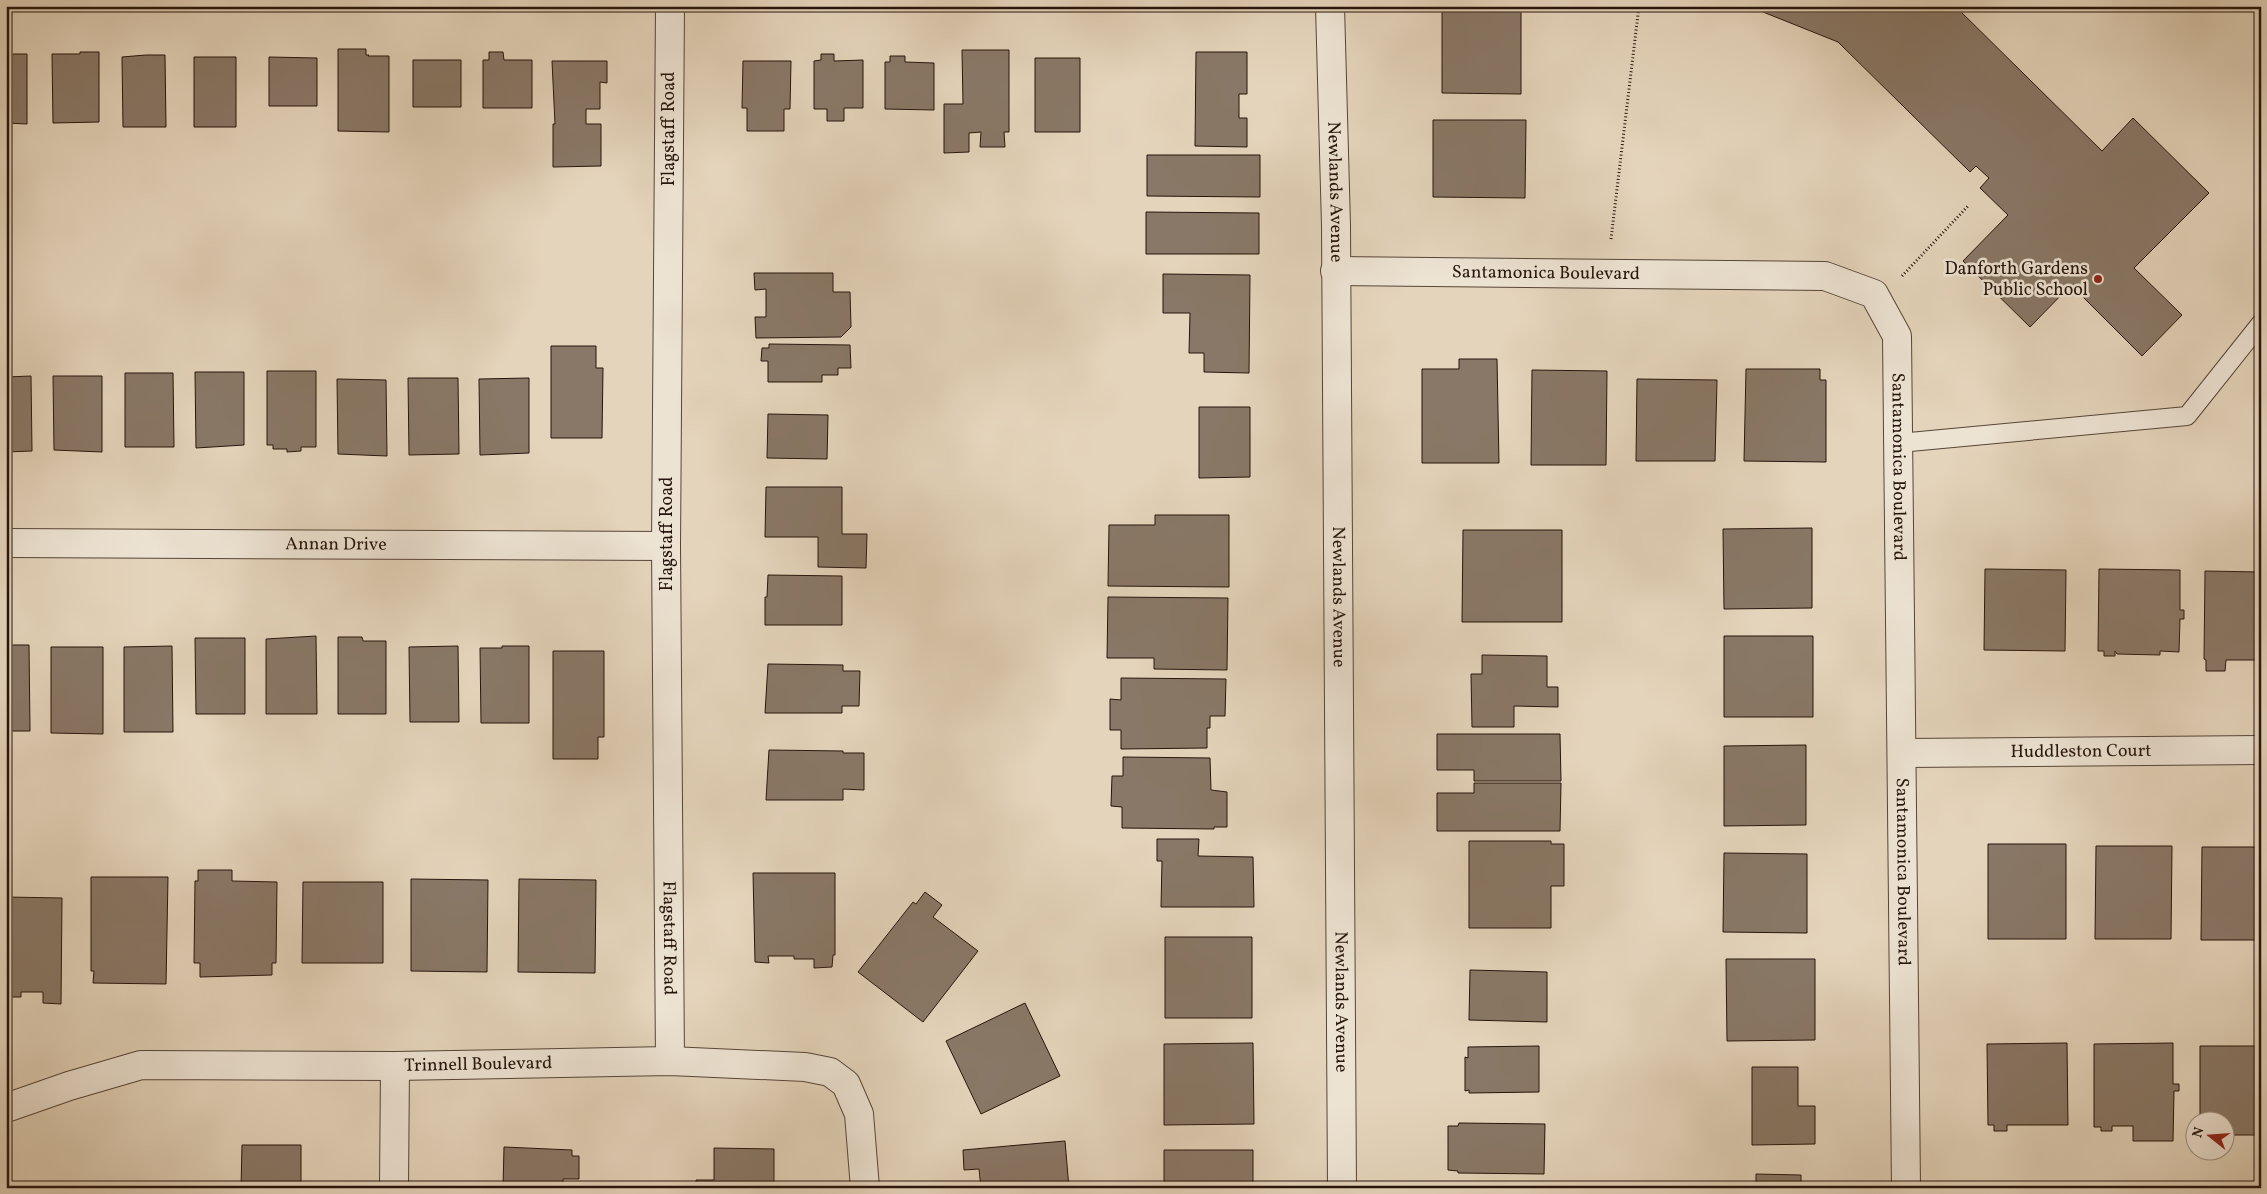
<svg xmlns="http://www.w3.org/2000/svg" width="2267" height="1194" font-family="Vollkorn,serif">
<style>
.building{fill:#897867;stroke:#26150c}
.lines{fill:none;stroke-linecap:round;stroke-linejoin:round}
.lane-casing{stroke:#564538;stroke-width:20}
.street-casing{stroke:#564538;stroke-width:30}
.path{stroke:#26150c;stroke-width:3;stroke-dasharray:1 2.5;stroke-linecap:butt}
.lane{stroke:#ede3d3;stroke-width:18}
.street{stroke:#ede3d3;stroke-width:28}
.poi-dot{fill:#8f2418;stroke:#ede3d3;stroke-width:2}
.labels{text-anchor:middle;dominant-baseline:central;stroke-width:5;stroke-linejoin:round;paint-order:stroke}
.street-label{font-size:18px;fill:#26150c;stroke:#ede3d3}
.poi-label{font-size:18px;fill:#26150c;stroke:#ede3d3;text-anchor:end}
</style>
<rect width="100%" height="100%" fill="#e4d4bb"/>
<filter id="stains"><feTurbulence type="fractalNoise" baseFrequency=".004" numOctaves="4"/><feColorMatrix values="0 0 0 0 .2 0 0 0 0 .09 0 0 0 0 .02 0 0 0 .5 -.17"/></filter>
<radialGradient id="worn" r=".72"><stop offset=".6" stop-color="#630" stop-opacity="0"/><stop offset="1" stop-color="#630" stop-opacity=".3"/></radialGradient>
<path class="building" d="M1748,6H1955L2102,151L2133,118L2209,193L2134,268L2182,315L2142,356L2071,285L2030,327L1963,261L2008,215L1980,188L1989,178L1976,166L1970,172L1838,42Z
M1442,12H1521V94L1442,93Z
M338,49H366V55H369L368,56H389V132L338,131Z
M962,50H1009V132H1004L1005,147H980L981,132L969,133V152L944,153V104H963Z
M80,52H99V122L53,123L52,54H80Z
M489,52H503L504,60H532V108H483V60H489Z
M1196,52H1247V94H1239V118H1247V147L1195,146Z
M6,54H27V124L6,123Z
M821,54H834V61L863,60V108H844V121H827V109H814V61L821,60Z
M146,55H165L166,127H123L122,57Z
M890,56H905V62L934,63V110L885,109V62H890Z
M194,57H236V127H194Z
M269,57L317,58V106H269Z
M1035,58H1080V132H1035Z
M413,60H461V107H413Z
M552,61H607V83L600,82V109H586V124H601V166L553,167V124H555Z
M743,61H791L790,109H784V131H747V108H742Z
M1433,120H1526L1525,198L1433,197Z
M1147,155H1260V197L1147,196Z
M1146,212L1259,213V254H1146Z
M754,273H833V292H850L851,327L841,337L756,338L755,317H766V289L755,290Z
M1163,274L1250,275L1249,373L1204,372V353H1189L1190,313H1163Z
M769,344L850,345L851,368H838V375H822V382H768V361H761L762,348H769Z
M551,346H596V368H603L602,438H551Z
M1459,359H1497L1499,463H1422V369H1459Z
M1746,369H1820V380H1826V462L1744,461Z
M1532,370L1607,371L1606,465H1531Z
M267,371H316V447H301V451L287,452V449H273V445H267Z
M195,372H244V445L196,448Z
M125,373H173L174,447H125Z
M31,376L32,451L6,452V377Z
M53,376H102V452L54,450Z
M408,378H458L459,454L409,455Z
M529,378V453L480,455L479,379Z
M337,379L386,380L387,456L338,454Z
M1637,379L1717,380L1715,461H1636Z
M1199,407H1250V477L1199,478Z
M768,414L828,415L827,459L767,458Z
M766,487H842V534H867L866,568L818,567V537H765Z
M1155,515H1229V587L1108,586L1109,525H1155Z
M1812,528V608L1724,609L1723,529Z
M1463,530H1562V622H1462Z
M1985,569L2066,570L2065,651L1984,650Z
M2099,569L2180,570V610H2184V619H2180L2179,652L2160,651V655L2117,654L2115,651V656H2104V651H2098Z
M2205,571L2261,572V660H2226L2225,671H2206V660L2204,659Z
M768,575L842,576V625H765V597H767Z
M1108,597L1228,598L1227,670L1154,669V658H1107Z
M316,636L317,714H266V639Z
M1724,636H1813V717H1724Z
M338,637H362L363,641H386V714H338Z
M195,638H245V714H196Z
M6,645H29L30,731H6Z
M172,646L173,732H124V647Z
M458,646L459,722H410L409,647Z
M502,646H529V723H481L480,648H502Z
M51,647H103V734L51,733Z
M553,651H604V737H598V759H553Z
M1482,655L1547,656V687H1558V707L1514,706V727H1472L1471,674H1482Z
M768,664L843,665V671H860L859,706H842V713H765Z
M1121,678L1226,679L1225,716H1210V728H1207V748L1121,749V730H1110V699L1121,700Z
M1437,734H1560L1561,781H1474V770H1437Z
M1806,745V825L1724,826V746Z
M769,750L843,751V753H864V790L843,789V800H766Z
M1123,757L1210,758L1211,790L1227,792V827H1214V829L1122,828V807L1111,806L1112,776H1123Z
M1474,783H1561L1560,831H1437V793H1474Z
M2259,835H2261V940H2201L2202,847H2259Z
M1157,839H1199L1198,856L1253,857L1254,907H1161L1162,861H1157Z
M1469,841H1551V844H1564V886H1551V928H1469Z
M1988,844H2066V939H1988Z
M2096,846H2172L2171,939H2095Z
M1724,853L1807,854V933L1723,932Z
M198,870H232V881L277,882L276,963H272V975L200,977V963H194L195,881H198Z
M753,873H835V955H833L832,967L814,968V959H794V956H768L769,963L755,962Z
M91,877H168L166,984L93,983L94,971H91Z
M411,879L488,880L487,972L411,971Z
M519,879L596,880L595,973L518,972Z
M303,882H383V963H302Z
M925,892L942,905L933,917L978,951L923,1022L858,972L913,902L916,904Z
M6,897L62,898L61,1004L43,1003V992H21V997H6Z
M1165,937H1252V1018H1165Z
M1726,959H1815V1040L1727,1041Z
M1470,970L1547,972V1022L1469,1020Z
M1025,1003L1060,1076L981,1114L946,1041Z
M1253,1043L1254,1124L1164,1125V1044Z
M2067,1043L2068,1125H2007V1131H1994V1125H1988L1987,1044Z
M2173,1043V1084H2179V1091H2174L2173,1141H2133V1126H2112V1131H2101V1127H2094V1044Z
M1539,1046V1092L1469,1093V1090L1465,1091V1057L1468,1058V1047Z
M2200,1046H2261V1135H2224V1122H2200Z
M1752,1067H1798V1106H1815V1144L1752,1145Z
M1459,1123L1545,1124L1544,1174L1458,1173V1171L1448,1170V1126H1458Z
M1065,1141L1069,1188H981L979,1169L964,1170L963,1150Z
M242,1145H301V1188H241Z
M504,1147L572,1150V1156H579V1179H563V1188H503Z
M714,1148L774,1149V1188H696V1180H714Z
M1164,1150H1253V1188H1164Z
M1756,1174L1801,1175V1188H1756Z"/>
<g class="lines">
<g class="lane-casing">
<path id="lane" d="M1899,443L2187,416L2261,323"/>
</g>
<g class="street-casing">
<g id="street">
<path id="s1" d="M670,6L666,546L670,1061"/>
<path id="s2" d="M1330,6L1336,226L1342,1188"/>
<path id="s3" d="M1335,271L1825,276L1874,294L1897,336L1906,1188"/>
<path id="s4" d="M6,543L666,546"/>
<path id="s5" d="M1902,753L2261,750"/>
<path id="s6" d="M6,1108L69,1086L141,1065L395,1066L670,1061L805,1067L830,1072L846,1084L859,1114L865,1188"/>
<path d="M394,1188L395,1066"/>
</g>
</g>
<path class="path" d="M1611,239L1639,6
M1902,276L1969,205"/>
<use href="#lane" class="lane"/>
<use href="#street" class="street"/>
</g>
<circle class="poi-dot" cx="2098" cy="279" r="5"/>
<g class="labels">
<g class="street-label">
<text transform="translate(669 129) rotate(-90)">Flagstaff Road</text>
<text stroke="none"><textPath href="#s2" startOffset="186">Newlands Avenue</textPath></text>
<text stroke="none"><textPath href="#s3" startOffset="211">Santamonica Boulevard</textPath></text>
<text stroke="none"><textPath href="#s3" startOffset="721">Santamonica Boulevard</textPath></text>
<text transform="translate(667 534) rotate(-90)">Flagstaff Road</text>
<text stroke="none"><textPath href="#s4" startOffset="330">Annan Drive</textPath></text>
<text stroke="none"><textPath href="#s2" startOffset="591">Newlands Avenue</textPath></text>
<text stroke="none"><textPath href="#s5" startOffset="179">Huddleston Court</textPath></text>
<text stroke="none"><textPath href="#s3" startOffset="1126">Santamonica Boulevard</textPath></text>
<text stroke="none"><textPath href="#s1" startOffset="932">Flagstaff Road</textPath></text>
<text stroke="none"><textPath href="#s2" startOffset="996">Newlands Avenue</textPath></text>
<text stroke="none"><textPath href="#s6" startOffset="479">Trinnell Boulevard</textPath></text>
</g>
<g class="poi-label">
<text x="2088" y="269">Danforth Gardens<tspan x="2088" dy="21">Public School</tspan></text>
</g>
</g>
<rect width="2267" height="1194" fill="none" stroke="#e4d4bb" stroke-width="25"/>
<rect x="8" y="8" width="2252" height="1179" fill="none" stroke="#26150c" stroke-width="2.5"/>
<rect x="12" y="12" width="2242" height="1169" fill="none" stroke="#26150c"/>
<g transform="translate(2210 1136) rotate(287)"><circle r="24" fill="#ede3d3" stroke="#9d9183"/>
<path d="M0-4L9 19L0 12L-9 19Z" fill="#8f2418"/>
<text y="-8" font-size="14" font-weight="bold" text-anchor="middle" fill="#26150c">N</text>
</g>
<rect width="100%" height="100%" filter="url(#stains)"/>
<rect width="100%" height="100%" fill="url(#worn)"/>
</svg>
